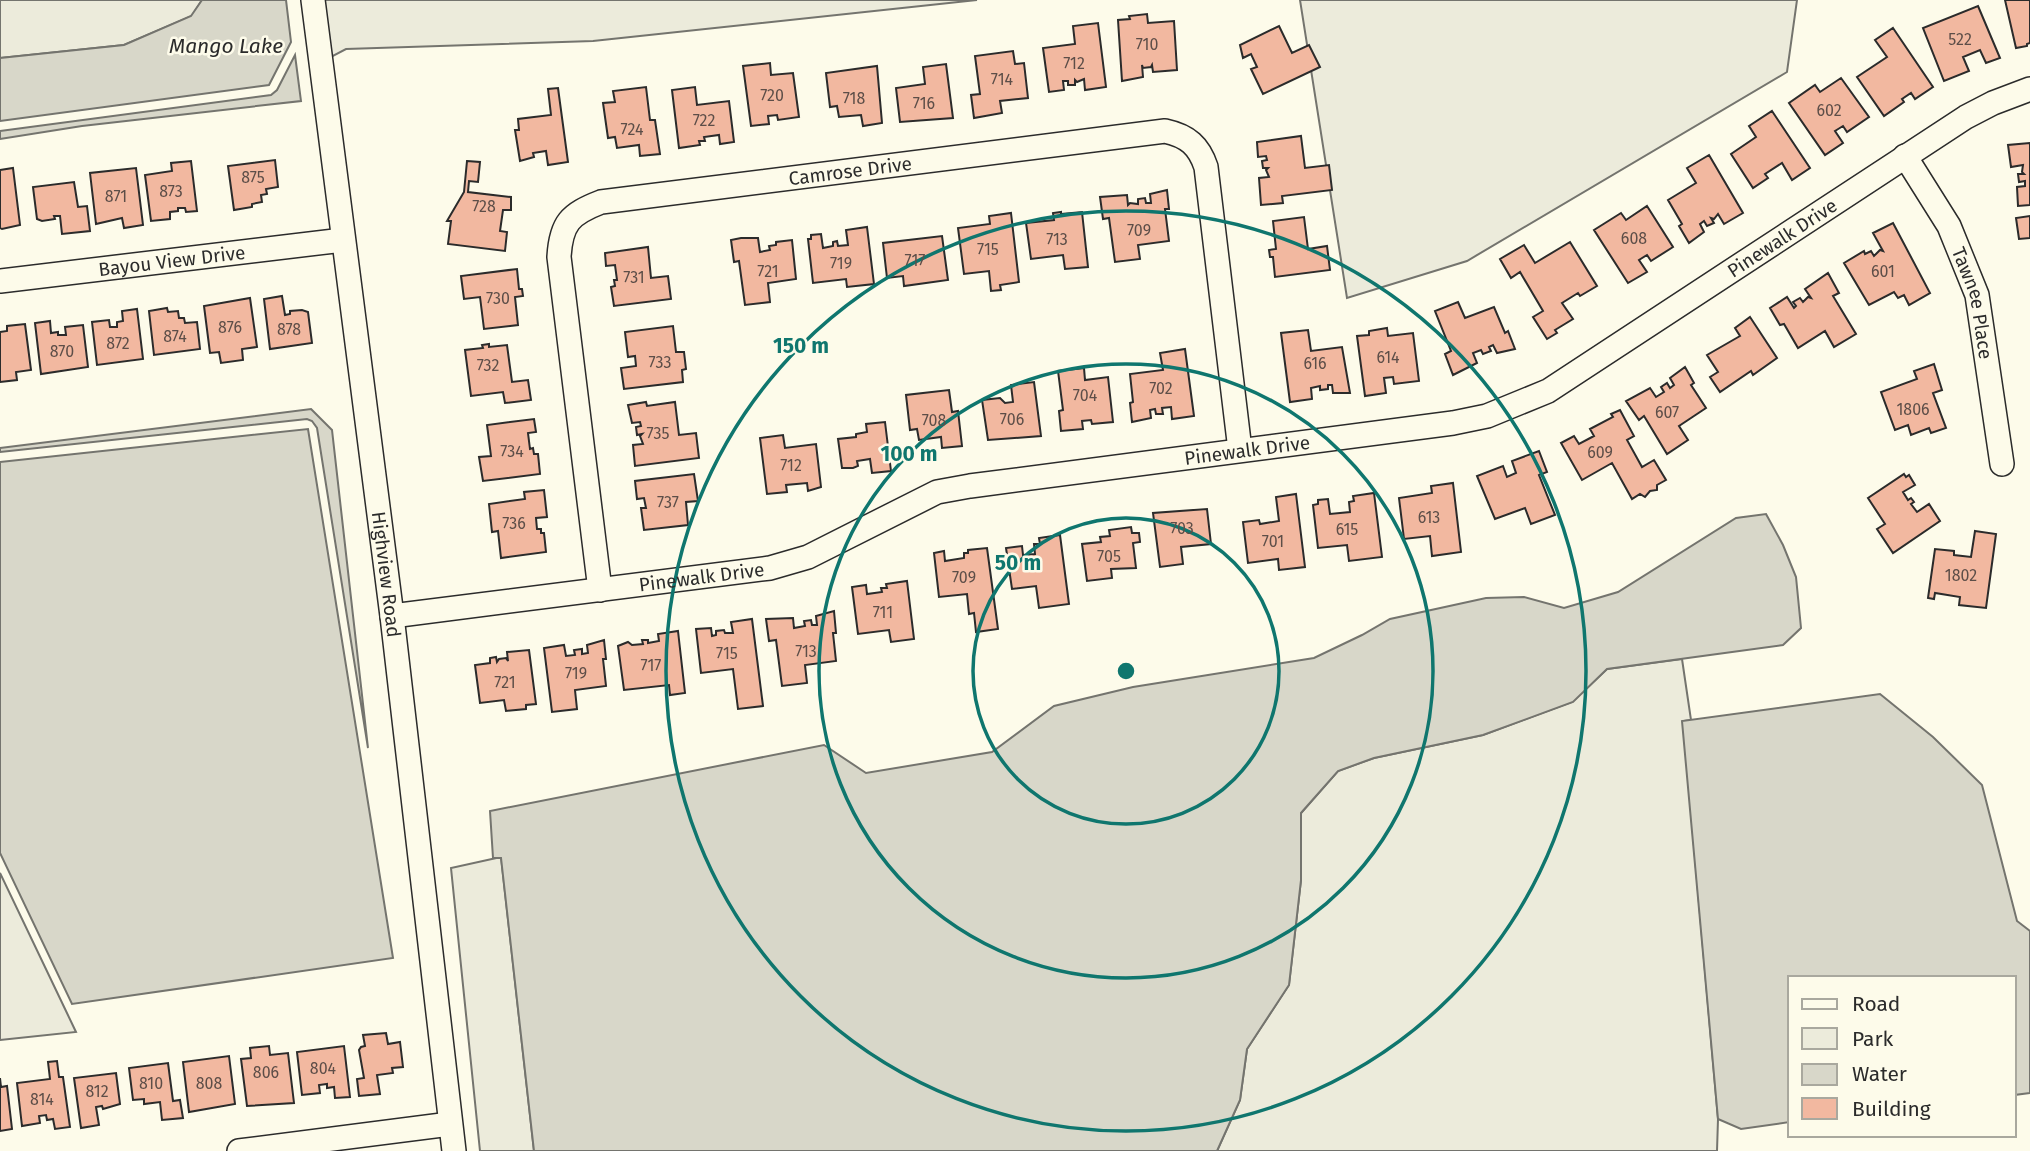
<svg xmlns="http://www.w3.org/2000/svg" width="2030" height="1151" font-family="'Fira Sans',sans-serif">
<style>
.green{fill:#ecebdb;stroke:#74746e;stroke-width:2}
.water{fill:#d8d7c9;stroke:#74746e;stroke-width:2}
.building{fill:#f2b8a0;stroke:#2b2b2b;stroke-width:2}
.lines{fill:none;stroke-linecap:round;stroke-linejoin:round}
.minor-casing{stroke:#2b2b2b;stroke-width:26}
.minor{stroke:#fdfbea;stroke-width:23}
.ring{fill:none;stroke:#0f766e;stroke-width:3.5}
.labels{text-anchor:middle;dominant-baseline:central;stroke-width:5;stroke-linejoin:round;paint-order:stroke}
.number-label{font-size:16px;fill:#5d4e48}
.street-label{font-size:19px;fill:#2b2b2b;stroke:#fdfbea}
.water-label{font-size:21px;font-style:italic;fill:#2b2b2b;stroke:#fdfbea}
.centre{fill:#0f766e;stroke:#fdfbea;stroke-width:3.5}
.ring-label{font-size:21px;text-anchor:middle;font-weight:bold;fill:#0f766e;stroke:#fdfbea;stroke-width:5;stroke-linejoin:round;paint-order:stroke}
</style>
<rect width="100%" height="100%" fill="#fdfbea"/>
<path class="green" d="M0,0H202L192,16L124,45L0,58Z
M324,0H977L593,41L346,49L331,57Z
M1300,0H1797L1787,72L1467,261L1347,298Z
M1682,659L1691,720L1683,721L1718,1119L1717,1151H1217L1240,1100L1247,1049L1289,985L1301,880V813L1338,771L1374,758L1483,735L1572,702L1607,669Z
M501,857L534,1151H480L451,868Z
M0,873L66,1011L76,1032L0,1040Z"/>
<path class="water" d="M202,0H286L291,42L269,85L0,121V58L124,45L191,16Z
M295,55L301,101L82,126L0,139V131L271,95L277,90Z
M311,409L332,430L368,748L317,428L312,421L307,419L0,452V448Z
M308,429L393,958L72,1004L0,853V462Z
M1766,514L1783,545L1796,577L1801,628L1783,645L1607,669L1573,702L1483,735L1374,758L1338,771L1301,813V880L1289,985L1247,1049L1240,1100L1217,1151H534L501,858H493L490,811L824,745L866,773L992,752L1054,706L1133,687L1314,658L1362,635L1390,619L1486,598L1524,597L1564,608L1618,592L1736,518Z
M1880,694L1933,737L1982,785L2017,921L2030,931V1093L2014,1095V978H1790V1122L1741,1129L1718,1119L1682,721Z"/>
<path class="building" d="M2005,0H2030V43L2027,44V46L2016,48Z
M1978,6L2000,58L1986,63L1980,50L1963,57L1969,71L1944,81L1923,28Z
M1147,14L1148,23L1174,21L1177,70L1153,72L1152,65L1151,67L1143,68L1142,65L1143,77L1122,81L1118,20L1130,19L1129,16Z
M1098,23L1106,87L1085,90L1084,79L1077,82L1075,80V85H1068V81H1063L1064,90L1049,92L1043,48L1075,44L1073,26Z
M1279,26L1292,53L1309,45L1320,67L1263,94L1251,69L1257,67L1251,54L1243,58L1240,45Z
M1893,28L1933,87L1915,99L1911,93L1902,99L1904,102L1884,116L1857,77L1887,57L1875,40Z
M1013,51L1015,64L1024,63L1028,98L1000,101L1002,113L974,118L971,95L980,94L975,56Z
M770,63L771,75L793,73L799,117L778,120L777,115L768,116L769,124L751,126L743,66Z
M946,64L953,118L900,122L896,88L925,84L923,67Z
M877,66L882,123L863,126L861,115L839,117L837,106L830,107L826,73Z
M1841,78L1869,117L1847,132L1843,126L1835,131L1843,143L1825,155L1789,103L1815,85L1820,92Z
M646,87L650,120H655L660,154L640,156L639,145L617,148L615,137L608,138L603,103L615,102L613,91Z
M695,87L697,105L729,101L734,142L720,144L719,135L704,137L705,141H699L700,145L679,148L672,90Z
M558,88L568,162L548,165L546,151L533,153L534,157L520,161L515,130H519L518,119L551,115L548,89Z
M1772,111L1810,168L1792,180L1782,163L1765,174L1768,178L1753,188L1731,154L1756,137L1749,126Z
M1301,136L1305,168L1329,165L1332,190L1282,196L1283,203L1261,205L1259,178L1269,177L1266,170L1268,168H1263L1262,161L1267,160L1266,156L1258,157L1257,142Z
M2030,143V205L2018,206L2017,187L2025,186V181L2019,182L2018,174H2024L2022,172L2023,165L2011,167L2008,145Z
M1709,155L1743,213L1724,224L1718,214L1714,219L1711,218L1714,223L1707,226L1704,221L1700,224L1704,232L1689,243L1679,226L1682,224L1668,200L1696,183L1687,168Z
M275,160L278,187L266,189L267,194L261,195L262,202L252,204V207L234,210L228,166Z
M191,161L197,211L186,212L185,208H178V211L170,212V219L151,221L145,175L172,171L171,163Z
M467,161L480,162L478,182L469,181L468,192L511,197V210H503L500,231L507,232L505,251L448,244L451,221H447L464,192Z
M13,168L20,225L2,229L0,228V170Z
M136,168L143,225L124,228L122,218L96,224L90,173Z
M74,182L78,207L87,206L90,231L62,234L60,216H54L55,219L42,221L37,219L33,187Z
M1167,190L1169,209H1165L1169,241L1138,245L1140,259L1115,262L1109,218L1103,219L1100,197L1127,195L1128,205L1130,203L1138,204V199L1145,198L1146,203H1151L1150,194Z
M1647,206L1673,247L1651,261L1647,255L1639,260L1647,272L1628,283L1594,230L1621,213L1626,220Z
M1061,212V214L1082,212L1088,267L1065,269L1063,255L1031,259L1026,223L1054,220L1053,213Z
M1011,213L1019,282L1000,285L1001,290L991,291L989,271L964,274L958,228L990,224L989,216Z
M2030,216V238L2019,239L2016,218Z
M1304,217L1308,249L1327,246L1330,270L1275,277L1273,257H1270L1269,250L1276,249L1273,221Z
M1893,223L1930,293L1909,305L1904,295L1898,298L1894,292L1869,305L1844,263L1864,251L1865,254L1871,251L1874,256L1880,250L1883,251L1873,233Z
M867,227L874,284L847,287L846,279L813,283L808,239H811V235L821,234L823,248L833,246V242L837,241L838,246L848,245L846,230Z
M942,236L948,280L904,286L903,276L887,278L883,243Z
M741,238H758L760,252L770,250L769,246L776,245V242L792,240L796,279L768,283L770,302L745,305L739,261L734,262L731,240Z
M1570,242L1597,286L1580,296L1578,293L1562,303L1573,319L1555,330L1557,333L1547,339L1533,317L1543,311L1520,272L1511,278L1500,259L1524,245L1535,263Z
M648,247L651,278L668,276L671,299L614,306L611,287L615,286L614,280H617L615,265L606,266L605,253Z
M517,269L519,289H522L523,296L515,297L518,325L484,329L480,297L464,299L461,276Z
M1828,273L1839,293L1833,296L1856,334L1834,347L1825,331L1798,348L1784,324L1780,325L1770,308L1787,297L1794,308L1796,306L1793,302L1800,298L1803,302L1808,297L1811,298L1805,289Z
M282,296L285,315L290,314V311L302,310L308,312L312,343L270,349L264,299Z
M250,298L257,347L242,349L243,360L221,363L219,352L210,353L204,306Z
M1458,302L1465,318L1494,307L1505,333L1508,331L1515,349L1497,353L1493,345L1489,347L1491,351L1483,354L1481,350L1473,353L1477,363L1453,375L1445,354L1451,351L1435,311Z
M167,308L168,312L178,311L179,318H184L185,323L197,322L200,349L154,355L149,311Z
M137,309L143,359L97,365L92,322L109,320L110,327H117V322L123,321L122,311Z
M1750,317L1777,358L1753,375L1751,371L1720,392L1710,377L1718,372L1707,355L1740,336L1735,328Z
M50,321L51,333L58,332V335H66L65,327L83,325L88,367L41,374L35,323Z
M25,324L31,370L16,372L17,380L0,382V332L7,331V326Z
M673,326L676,352H684L686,369L682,370L683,382L624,389L621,368L636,366L635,356L628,357L625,332Z
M1387,328L1388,336L1413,333L1419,381L1394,384L1393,377L1384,378L1386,393L1365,396L1357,336L1369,335V331Z
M1308,330L1311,351L1342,347L1350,393H1333L1332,385H1328V389L1320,390V386L1311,388L1312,399L1290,402L1281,333Z
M489,344V347L507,345L512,382L528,380L531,400L505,403L503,392L471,396L465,350L483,348L482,345Z
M1185,349L1194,416L1172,419L1171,407L1162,408L1163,414H1156L1155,409L1150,410L1151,418L1132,422L1130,403L1133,402L1130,374L1163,370L1160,353Z
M1934,364L1942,390L1933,393L1946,428L1931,433L1929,428L1911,435L1908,425L1895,430L1881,392L1917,379L1914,371Z
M1685,367L1694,383L1691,385L1706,408L1679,426L1688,440L1667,454L1644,416L1639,420L1626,401L1650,388L1656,397L1664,392L1661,387L1667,383L1670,388L1674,385L1670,378Z
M1084,368L1085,380L1108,377L1113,422L1092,424L1091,420L1082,421L1083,429L1061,431L1059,411L1063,410L1058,371Z
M1034,382L1041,436L988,440L982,400L1000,398L1005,403L1013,402L1011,385Z
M949,390L952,412L958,411L962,446L942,448L941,437L919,440L917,429L910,430L906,395Z
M646,402L647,406L675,402L679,435L696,433L699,458L635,466L633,445L643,444L640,436L642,434L637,435L636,427L641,426L640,422L632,423L628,405Z
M1620,410L1634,436L1627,440L1642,467L1654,460L1666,480L1657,485V490L1650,491L1645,497L1640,494L1632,499L1612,463L1582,480L1561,443L1574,436L1579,444L1594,436L1590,429L1613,417L1611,414Z
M534,419L536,432L528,433L530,449L533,448L534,454H538L540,474L483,481L479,457L491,456L487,425Z
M885,422L891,471L872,473L870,459L857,461L858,466L853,468H842L838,439L856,437V434L867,432L866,424Z
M783,435L785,448L816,444L821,487L808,491L807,483L786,485L787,492L767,494L760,438Z
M1539,451L1547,472L1539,475L1555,515L1531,524L1525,508L1495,519L1477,476L1503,466L1507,477L1516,473L1512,461Z
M694,474L698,501L686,502L688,525L644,530L641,508H646L644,498L637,499L635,481Z
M1904,474L1906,477L1909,475L1915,485L1903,492L1908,500L1911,498L1914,502L1911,504L1917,512L1929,504L1940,521L1893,553L1877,529L1885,524L1868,498Z
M1453,483L1461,552L1432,556L1430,536L1404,539L1399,498L1432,493L1431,486Z
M544,490L547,517L536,518L537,529H541V533H544L546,552L501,558L498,531L492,532L489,504L525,499L524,492Z
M1374,493L1382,557L1349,561L1347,545L1318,548L1313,505L1318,504V500L1328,499L1330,514L1350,512L1349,502L1354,501L1353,496Z
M1296,494L1305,567L1279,570L1278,559L1248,563L1243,522L1259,520L1260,524L1279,521L1276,497Z
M1207,509L1211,544L1181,547L1183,564L1160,567L1153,513Z
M1131,527L1132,533H1139L1140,542L1133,543L1136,568L1111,569L1112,578L1087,581L1082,544L1101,542L1100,537L1110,536L1109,530Z
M1975,531L1996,534L1986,608L1959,605L1960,597L1935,593L1934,599L1928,598L1935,549L1954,551V555L1971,557Z
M1060,535L1069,604L1039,608L1036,586L1012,589L1006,548L1022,546L1023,555L1035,554L1034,544H1040L1039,538Z
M987,548L998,629L976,632L974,613L969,614L967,594L939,597L934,553L944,551L945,561L964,558V553H968V550Z
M907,581L914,639L891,642L889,630L858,634L852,587L866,585L867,594L882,592L881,588H887L886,584Z
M834,611L836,633H833L836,661L805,665L807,683L782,686L776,640L769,641L766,619L793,618L794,628L805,626L804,621L811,620L812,625H817L816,616Z
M752,619L763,706L738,709L733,669L701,673L696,629L711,628L712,636L716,635V631L724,630L725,633H733L731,622Z
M678,631L685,693L670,695L669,685L624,690L618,646L628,642L632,645L643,644L642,640H648V643L659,641L658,634Z
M604,640L606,659H603L606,686L575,690L577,709L552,712L544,648L564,645L566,656L575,655L574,650L582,649V654L588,653L587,645Z
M529,650L536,704L526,705V709L506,711L504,700L480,703L475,665L490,663V658L496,657L497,662L499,659L506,658L508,661L507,652Z
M386,1033L388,1044L400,1042L403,1067L392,1068L393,1073L377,1075L380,1094L359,1096L357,1079L364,1078L359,1050L361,1047L365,1046L363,1035Z
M269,1046L270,1055L288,1053L294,1103L247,1106L241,1059L251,1058L250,1048Z
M344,1046L350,1097L335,1098L334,1087L327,1088V1084L319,1085L320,1093L302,1095L297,1052Z
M229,1056L235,1104L189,1112L183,1062Z
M57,1061L59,1077H63L70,1127L55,1129L53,1119L47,1120L46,1115L39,1116L40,1123L22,1126L17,1083L50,1079L48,1062Z
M168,1063L173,1101L180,1100L183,1118L162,1120L160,1102L144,1104V1099L133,1100L129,1068Z
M116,1073L120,1104L103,1109L102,1106L96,1107L99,1125L81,1128L74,1078Z
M0,1078L1,1087L7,1086L12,1129L0,1131Z"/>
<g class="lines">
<g class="minor-casing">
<g id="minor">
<path id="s1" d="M313,0L392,616L454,1151"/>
<path id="s2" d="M1905,156L1949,226L1977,295L2002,464"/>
<path id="s3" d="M0,281L343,240"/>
<path id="s4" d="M600,590L559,257C561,223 570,214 601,202L1165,131C1188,136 1199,146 1206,167L1240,450"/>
<path id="s5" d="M392,616L770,568L808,557L937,492L970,486L1453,423L1487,416L1548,391L1966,117L1993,103L2030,89"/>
<path d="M239,1151L450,1124"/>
</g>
</g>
<use href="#minor" class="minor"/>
</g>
<g class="ring">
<circle cx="1126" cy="671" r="153"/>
<circle cx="1126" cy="671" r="307"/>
<circle cx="1126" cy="671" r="460"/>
</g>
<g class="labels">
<g class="number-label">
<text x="1960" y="39">522</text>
<text x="1147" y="44">710</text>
<text x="1074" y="63">712</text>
<text x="1002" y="79">714</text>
<text x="772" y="95">720</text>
<text x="854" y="98">718</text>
<text x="924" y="103">716</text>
<text x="1829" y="110">602</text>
<text x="704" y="120">722</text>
<text x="632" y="129">724</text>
<text x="253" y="177">875</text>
<text x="171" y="191">873</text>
<text x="116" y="196">871</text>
<text x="484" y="206">728</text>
<text x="1139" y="230">709</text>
<text x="1634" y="238">608</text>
<text x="1057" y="239">713</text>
<text x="988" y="249">715</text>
<text x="915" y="260">717</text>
<text x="841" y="263">719</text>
<text x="768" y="271">721</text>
<text x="1883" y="271">601</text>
<text x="634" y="277">731</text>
<text x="498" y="298">730</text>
<text x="230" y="327">876</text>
<text x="289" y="329">878</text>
<text x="175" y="336">874</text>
<text x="118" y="343">872</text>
<text x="62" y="351">870</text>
<text x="1388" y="357">614</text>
<text x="660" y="362">733</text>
<text x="1315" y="363">616</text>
<text x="488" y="365">732</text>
<text x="1161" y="388">702</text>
<text x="1085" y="395">704</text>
<text x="1913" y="409">1806</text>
<text x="1667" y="412">607</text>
<text x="1012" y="419">706</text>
<text x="934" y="420">708</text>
<text x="658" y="433">735</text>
<text x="512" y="451">734</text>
<text x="1600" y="452">609</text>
<text x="791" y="465">712</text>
<text x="668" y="502">737</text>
<text x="1429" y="517">613</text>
<text x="514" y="523">736</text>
<text x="1182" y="528">703</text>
<text x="1347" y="529">615</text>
<text x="1273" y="541">701</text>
<text x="1109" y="556">705</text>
<text x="1961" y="575">1802</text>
<text x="964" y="577">709</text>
<text x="883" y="612">711</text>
<text x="806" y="651">713</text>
<text x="727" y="653">715</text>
<text x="651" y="665">717</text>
<text x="576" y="673">719</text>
<text x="505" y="682">721</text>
<text x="323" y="1068">804</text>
<text x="266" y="1072">806</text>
<text x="151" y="1083">810</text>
<text x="209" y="1083">808</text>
<text x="97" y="1091">812</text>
<text x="42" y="1099">814</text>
</g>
<g class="street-label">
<text stroke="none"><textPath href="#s4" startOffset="662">Camrose Drive</textPath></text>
<text stroke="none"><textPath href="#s5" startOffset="1466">Pinewalk Drive</textPath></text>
<text stroke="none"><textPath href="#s3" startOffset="173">Bayou View Drive</textPath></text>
<text stroke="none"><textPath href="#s2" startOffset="164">Tawnee Place</textPath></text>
<text stroke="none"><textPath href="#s5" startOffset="878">Pinewalk Drive</textPath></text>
<text stroke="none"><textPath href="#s1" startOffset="579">Highview Road</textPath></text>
<text stroke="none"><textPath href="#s5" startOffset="312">Pinewalk Drive</textPath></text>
</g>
<g class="water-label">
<text x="226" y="46">Mango Lake</text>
</g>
</g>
<circle cx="1126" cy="671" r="10" class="centre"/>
<g class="ring-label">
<text x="801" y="353">150 m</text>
<text x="909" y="461">100 m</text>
<text x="1018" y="570">50 m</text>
</g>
<rect x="1788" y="976" width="228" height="161" fill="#fdfbea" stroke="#a9a89e" stroke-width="2"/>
<rect x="1802" y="999" width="35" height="10" fill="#fdfbea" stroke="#a9a89e" stroke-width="2"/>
<text x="1852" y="1011" font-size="21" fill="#2b2b2b">Road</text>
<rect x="1802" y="1028" width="35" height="21" fill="#ecebdb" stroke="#a9a89e" stroke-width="2"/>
<text x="1852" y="1046" font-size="21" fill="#2b2b2b">Park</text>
<rect x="1802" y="1064" width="35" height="21" fill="#d8d7c9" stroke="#a9a89e" stroke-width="2"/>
<text x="1852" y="1081" font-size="21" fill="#2b2b2b">Water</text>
<rect x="1802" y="1098" width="35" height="21" fill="#f2b8a0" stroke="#a9a89e" stroke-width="2"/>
<text x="1852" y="1116" font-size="21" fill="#2b2b2b">Building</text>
</svg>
